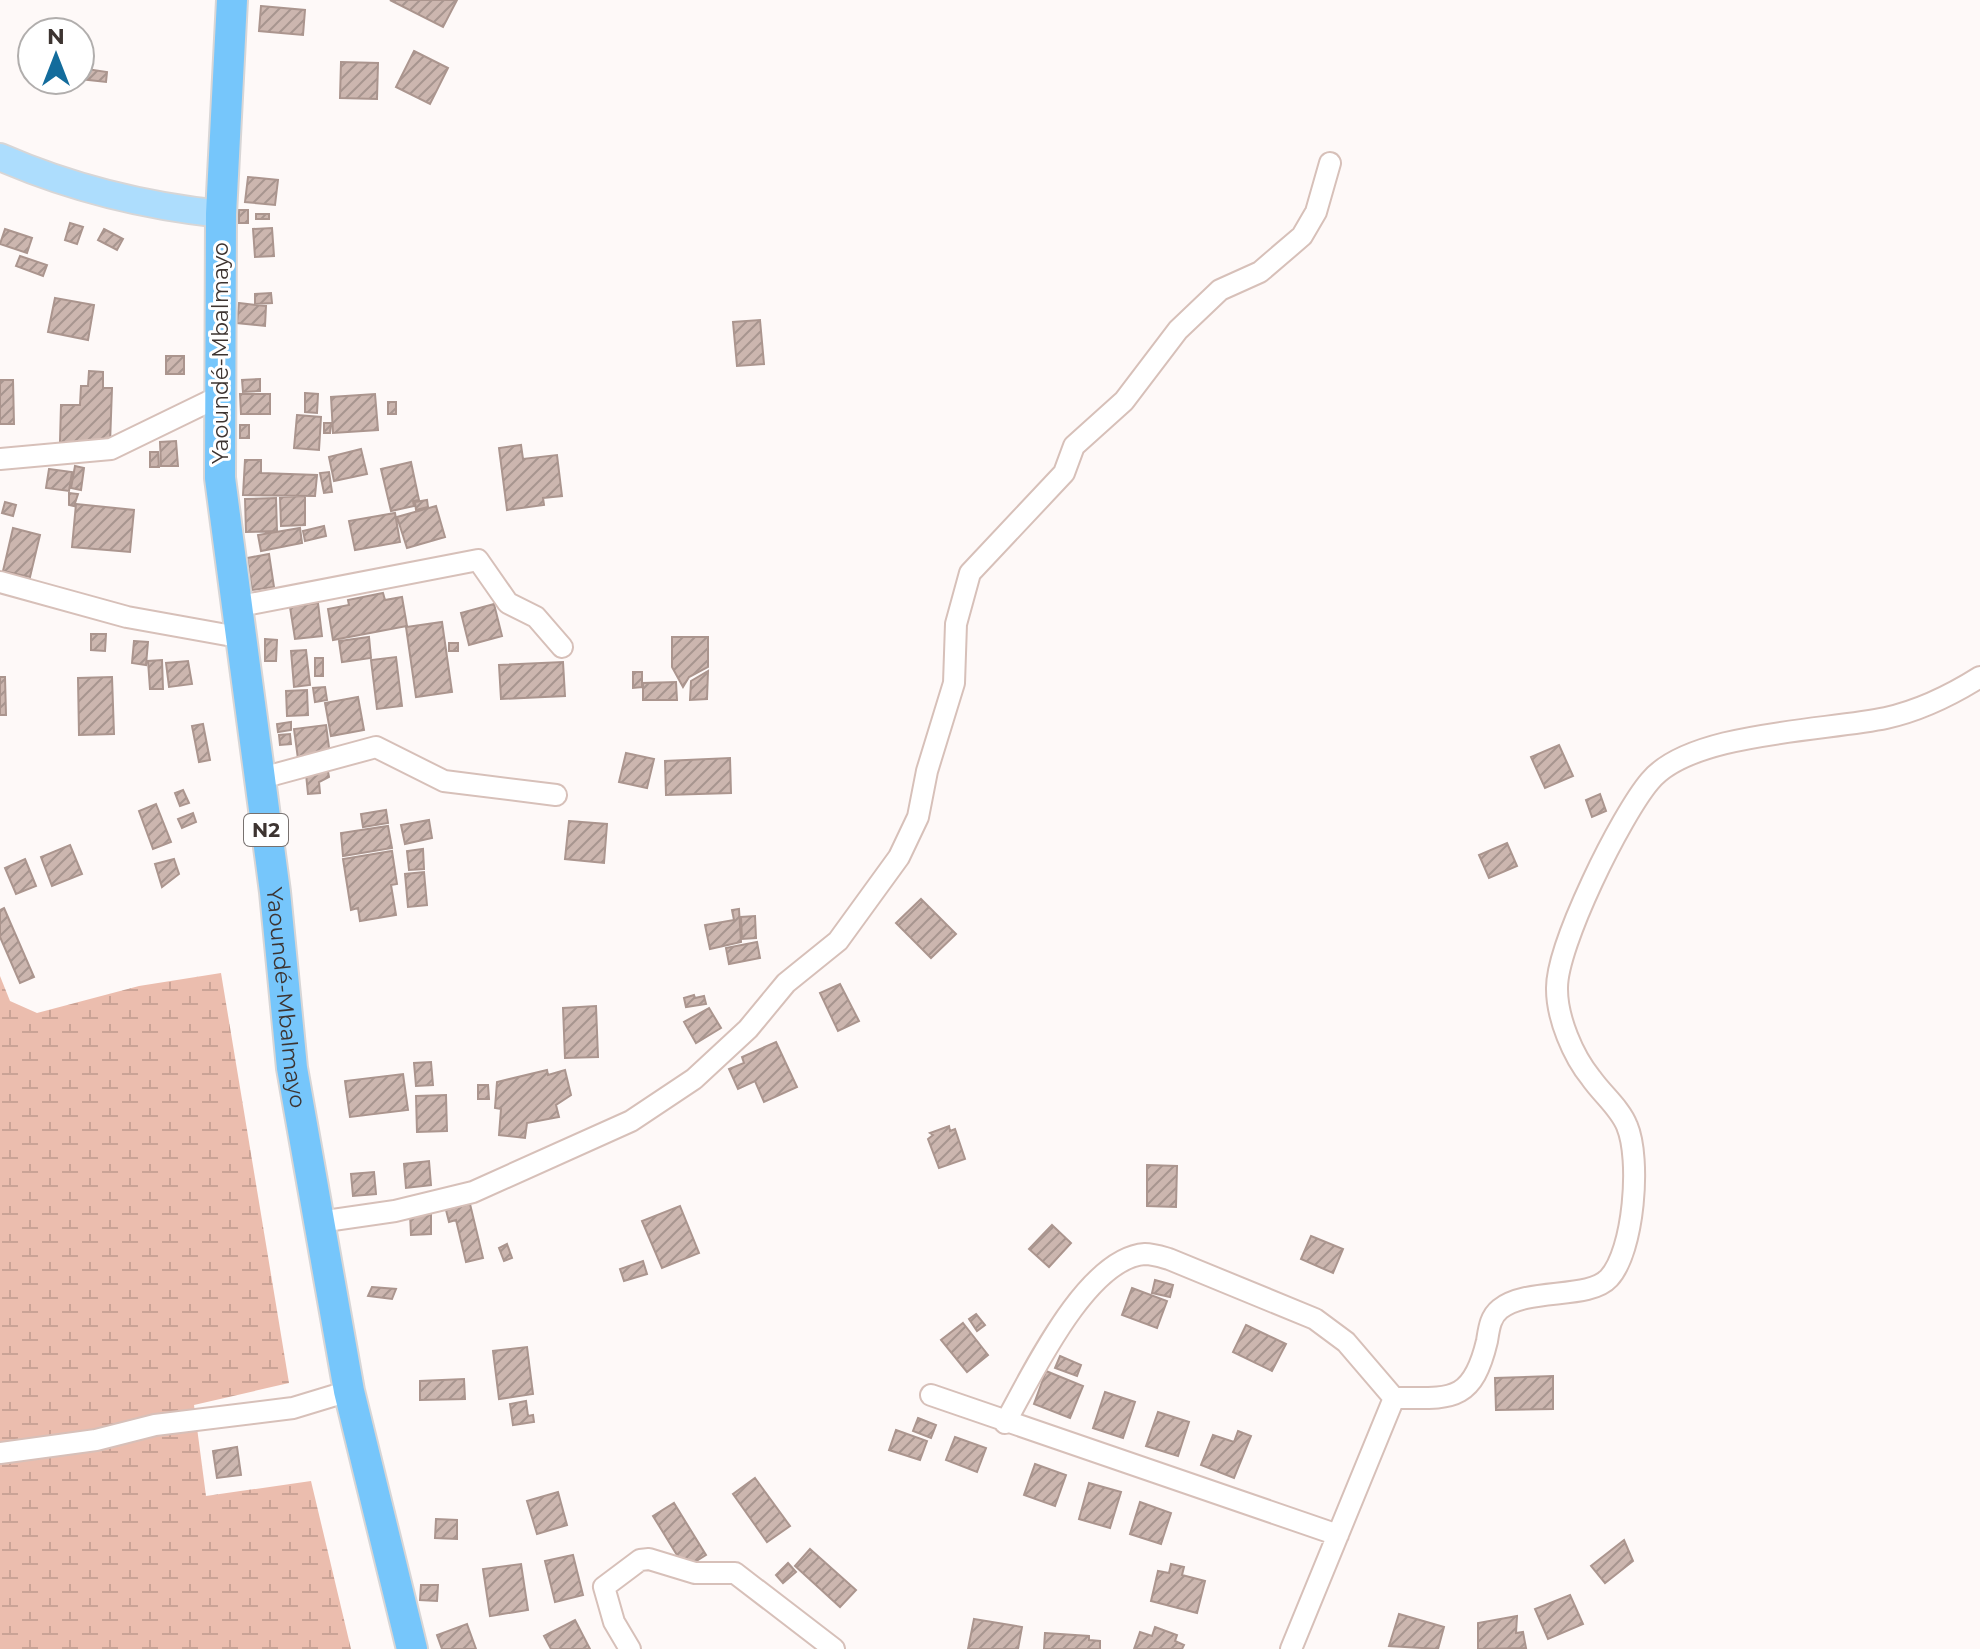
<svg xmlns="http://www.w3.org/2000/svg" width="1980" height="1649" font-family="Montserrat,sans-serif">
<style>
.wetland{fill:url(#wetland-marsh)}
.building{fill:url(#building-hatch);stroke:#ab958e;stroke-width:2}
.lines{fill:none;stroke-linecap:round;stroke-linejoin:round}
.minor-casing{stroke:#d7c0b9;stroke-width:24}
.major-casing{stroke:#d8d6d6;stroke-width:30}
.highway-casing{stroke:#d8d6d6;stroke-width:34}
.minor{stroke:#fff;stroke-width:20}
.major{stroke:#adddfd;stroke-width:26}
.highway{stroke:#76c6fb;stroke-width:30}
.labels{text-anchor:middle;dominant-baseline:central;stroke-width:6;stroke-linejoin:round;paint-order:stroke}
.shield{fill:#fff;stroke:#77716f;stroke-width:2}
.shield-label{font-size:20px;font-weight:bold;fill:#3d3431}
.street-label{font-size:22px;fill:#3d3431;stroke:#fff}
</style>
<defs>
<pattern id="wetland-marsh" width="20" height="14" patternUnits="userSpaceOnUse" patternTransform="scale(2)"><rect width="20" height="14" fill="#ebbdae"/><path d="M1 5h8M5 5V1M11 12h8M15 12V8" fill="none" stroke="#caa396"/></pattern>
<pattern id="building-hatch" width="6" height="6" patternUnits="userSpaceOnUse" patternTransform="scale(2)"><rect width="6" height="6" fill="#ccb6af"/><path d="M-1 1l2-2M0 6l6-6M5 7l2-2" fill="none" stroke="#a7958f"/></pattern>
</defs>
<rect width="100%" height="100%" fill="#fef9f8"/>
<path class="wetland" d="M221,973L289,1383L194,1405L206,1496L311,1481L351,1649H0V976L10,1001L37,1013L139,986Z"/>
<path class="building" d="M390,0H457L443,27Z
M261,6L305,10L303,35L259,31Z
M414,51L448,68L430,104L396,87Z
M341,62L378,63L377,99L340,98Z
M80,68L107,72L106,82L80,79Z
M248,177L278,180L275,205L245,202Z
M239,210H248V223H239Z
M256,214H269V219H256Z
M70,223L83,227L77,244L65,240Z
M272,228L274,256L255,257L253,229Z
M5,229L32,238L27,253L0,244Z
M104,229L123,239L117,250L98,240Z
M20,256L47,265L43,276L16,266Z
M271,293L272,303L255,304V294Z
M55,298L94,305L88,340L48,332Z
M239,303L266,306L265,326L237,323Z
M760,320L764,364L737,366L733,322Z
M166,356H184V374H166Z
M89,371L103,372V388H112L110,444L60,442L61,405H80L81,386H88Z
M260,379V391L243,392L242,380Z
M0,380H13L14,424H0Z
M305,393L318,394L317,413L305,412Z
M240,394H270V414H241Z
M375,394L378,430L333,433L331,397Z
M388,402H396V414H388Z
M297,415L321,417L319,450L294,448Z
M324,423H331L330,433H324Z
M240,425H249V438H240Z
M176,441L178,466H161L160,442Z
M521,445L523,459L557,455L562,496L543,498L544,505L507,510L499,448Z
M361,449L367,474L334,481L329,457Z
M150,452H158L159,467H150Z
M245,460H261V473L317,475L315,496L243,495Z
M411,462L419,500L413,501L414,506L391,511L381,469Z
M75,466L84,468L81,490L71,488Z
M49,469L72,472L69,491L46,488Z
M329,472L332,492L324,493L320,473Z
M69,493L78,494L74,506L69,505Z
M305,496V525L281,526L280,497Z
M276,498L277,531L246,532L245,499Z
M427,500L428,507L416,510L415,502Z
M5,502L16,505L13,516L2,513Z
M76,504L134,510L130,552L72,547Z
M436,506L445,537L407,548L397,517Z
M395,513L400,542L355,550L349,521Z
M324,526L326,536L305,541L303,531Z
M13,528L40,535L30,577L3,571Z
M300,528L302,543L261,551L258,535Z
M269,554L274,587L252,590L247,558Z
M383,593L385,600L402,597L407,626L333,640L328,609L349,605L348,600Z
M318,603L322,636L295,639L290,607Z
M494,604L502,636L469,645L461,613Z
M442,622L452,692L416,697L406,627Z
M91,634H106L105,651L91,650Z
M369,637L371,658L342,662L339,641Z
M672,637H708V667L689,677L683,687L672,667Z
M265,639L277,640L276,661H265Z
M134,641L148,642L146,665L132,663Z
M449,643H458V651H449Z
M306,650L310,685L294,687L291,651Z
M396,657L402,706L377,709L371,660Z
M315,658H323V676H315Z
M162,660L163,689H150L148,661Z
M188,661L192,684L169,687L166,663Z
M563,662L565,696L501,699L499,665Z
M708,671L707,699L690,700L691,681Z
M633,672H642V687L633,688Z
M0,677H5L6,715H0Z
M112,677L114,734L79,735L78,678Z
M676,682L677,700H643V683Z
M325,687L327,700L315,702L313,688Z
M307,690L308,715L287,716L286,691Z
M358,697L364,730L331,736L325,703Z
M291,722V730L278,732L277,724Z
M203,724L210,760L199,762L192,726Z
M326,725L330,755L298,759L294,729Z
M290,734L291,744L280,745L279,735Z
M1559,745L1573,776L1545,788L1531,757Z
M626,753L654,759L647,788L619,782Z
M730,758L731,793L666,795L665,761Z
M327,766L329,777L319,782L320,793L308,794L306,774Z
M183,790L189,803L180,806L175,793Z
M1600,794L1606,811L1592,817L1586,800Z
M156,804L171,842L153,849L139,811Z
M386,810L388,823L363,827L361,814Z
M193,813L196,822L182,828L178,819Z
M429,820L432,838L405,844L401,825Z
M569,821L607,824L604,863L565,859Z
M388,826L392,848L343,856L341,833Z
M1507,843L1517,866L1489,878L1479,855Z
M70,845L82,874L52,886L41,857Z
M423,849L424,869L409,870L407,851Z
M392,851L397,884L391,885L396,915L360,921L358,908L351,910L343,859Z
M25,859L36,886L16,894L5,868Z
M174,859L179,874L162,887L155,864Z
M424,872L427,905L408,907L405,874Z
M921,899L956,934L931,958L896,923Z
M4,908L34,977L20,983L0,937V910Z
M739,909L741,942L710,949L705,925L734,920L732,910Z
M755,916L756,938L742,939L741,917Z
M757,942L760,958L729,964L726,948Z
M840,984L859,1021L838,1031L820,993Z
M694,995L695,998L704,996L706,1004L686,1007L684,998Z
M596,1006L598,1057L565,1058L563,1008Z
M709,1008L721,1028L696,1043L684,1022Z
M776,1042L797,1087L764,1102L755,1081L738,1089L729,1069L744,1063L742,1057Z
M431,1062L433,1085L416,1086L414,1063Z
M547,1070L548,1075L565,1070L571,1095L556,1105L559,1117L527,1123L525,1138L499,1135L501,1109L495,1108L497,1082Z
M403,1074L408,1110L350,1117L345,1081Z
M478,1085H488L489,1099H478Z
M446,1095L447,1131L417,1132L416,1096Z
M949,1126L950,1131L955,1129L965,1159L939,1168L928,1139L933,1135L930,1133Z
M429,1161L431,1185L406,1188L404,1164Z
M1147,1165L1177,1166L1176,1207L1147,1206Z
M374,1172L376,1194L353,1196L351,1174Z
M470,1204L483,1258L466,1262L456,1220L449,1222L446,1210Z
M680,1206L699,1253L662,1268L642,1221Z
M410,1214H431V1234L411,1235Z
M1052,1225L1071,1243L1049,1267L1029,1249Z
M1311,1236L1343,1249L1333,1273L1301,1259Z
M507,1244L512,1258L504,1261L499,1248Z
M643,1261L647,1274L624,1281L620,1269Z
M1155,1280L1173,1285L1170,1297L1152,1293Z
M372,1287L396,1289L392,1299L368,1296Z
M1132,1288L1167,1301L1157,1328L1122,1315Z
M976,1314L985,1325L977,1331L969,1319Z
M963,1323L988,1355L967,1372L941,1340Z
M1246,1325L1286,1344L1272,1371L1233,1352Z
M527,1347L533,1394L499,1399L493,1351Z
M1060,1356L1081,1365L1077,1376L1055,1368Z
M1046,1371L1083,1386L1070,1418L1034,1404Z
M1553,1376V1409L1496,1410L1495,1378Z
M464,1379L465,1399L420,1400V1381Z
M1105,1392L1135,1402L1123,1438L1093,1428Z
M526,1401L528,1416L533,1415L534,1422L513,1425L510,1404Z
M1158,1412L1189,1422L1178,1456L1146,1446Z
M918,1418L936,1425L931,1438L913,1431Z
M896,1430L927,1441L920,1460L889,1450Z
M1238,1431L1251,1436L1234,1478L1201,1465L1213,1435L1234,1442Z
M955,1437L986,1448L977,1472L946,1460Z
M237,1447L241,1475L217,1478L213,1451Z
M1035,1464L1066,1475L1055,1506L1024,1495Z
M755,1478L790,1526L767,1542L733,1494Z
M1089,1483L1121,1492L1110,1528L1079,1519Z
M558,1492L567,1525L537,1534L527,1501Z
M1140,1502L1171,1513L1161,1544L1130,1534Z
M674,1503L706,1555L685,1568L653,1516Z
M436,1519L457,1520V1539L435,1538Z
M1624,1540L1633,1561L1605,1583L1591,1566Z
M810,1549L856,1590L840,1607L795,1566Z
M573,1555L583,1595L555,1602L545,1561Z
M788,1563L796,1572L783,1583L776,1575Z
M521,1564L528,1610L490,1616L483,1569Z
M1171,1564L1184,1567L1182,1575L1205,1581L1197,1613L1151,1601L1158,1571L1169,1573Z
M421,1585H438L437,1601L420,1600Z
M1570,1595L1583,1624L1548,1639L1535,1609Z
M1399,1614L1444,1627L1438,1649L1389,1646Z
M1517,1616L1516,1633L1523,1632L1526,1648L1478,1649V1623Z
M974,1619L1022,1627L1018,1649H968Z
M575,1620L590,1649H551L544,1636Z
M467,1624L476,1649H442L437,1635Z
M1155,1627L1177,1635L1175,1641L1184,1645L1182,1649H1134L1140,1632L1152,1636Z
M1045,1633L1089,1636V1640L1100,1641V1649H1044Z"/>
<g class="lines">
<g class="minor-casing">
<path id="minor" d="M0,459L111,449L218,397
M0,582L127,617L238,637
M235,607L478,560L508,603L536,617L562,647
M258,779L376,747L444,781L556,795
M319,1222L395,1211L473,1192L631,1121L694,1079L748,1029L786,983L838,941L899,857L918,817L927,771L954,683L956,624L970,573L1064,473L1074,446L1124,401L1178,330L1220,290L1260,272L1302,236L1316,212L1330,163
M931,1395L1338,1535
M1005,1423C1031,1377 1086,1258 1145,1254C1153,1254 1162,1257 1169,1259L1315,1319L1346,1342L1394,1398C1450,1398 1472,1404 1487,1341C1489,1329 1490,1317 1500,1309C1528,1287 1589,1300 1609,1278C1634,1251 1641,1159 1627,1126C1620,1108 1602,1094 1591,1078C1573,1056 1557,1018 1557,989C1556,946 1621,815 1650,781C1690,732 1825,731 1886,718C1918,711 1953,694 1980,677
M0,1453L96,1440L155,1425L293,1408L349,1391
M630,1649L614,1622L604,1587L640,1560L649,1559L695,1573H735L834,1649
M1291,1649L1394,1398"/>
</g>
<g class="major-casing">
<path id="major" d="M0,157C71,188 144,206 221,214"/>
</g>
<g class="highway-casing">
<g id="highway">
<path id="s1" d="M232,0L221,214L220,478L275,892L292,1068L349,1391L412,1649"/>
</g>
</g>
<use href="#minor" class="minor"/>
<use href="#major" class="major"/>
<use href="#highway" class="highway"/>
</g>
<g class="labels">
<rect class="shield" x="244" y="814" width="44" height="32" rx="6"/>
<g class="shield-label">
<text x="266" y="830">N2</text>
</g>
<g class="street-label">
<text transform="translate(220 353) rotate(-90)">Yaoundé-Mbalmayo</text>
<text stroke="none"><textPath href="#s1" startOffset="1002">Yaoundé-Mbalmayo</textPath></text>
</g>
</g>
<g transform="translate(56 56)"><circle r="38" fill="#ffffff" stroke="#b1aead" stroke-width="2"/>
<path d="M0-6L14 30L0 20L-14 30Z" fill="#136c9c"/>
<text y="-12" font-size="22" font-weight="bold" text-anchor="middle" fill="#3d3431">N</text>
</g>
</svg>
